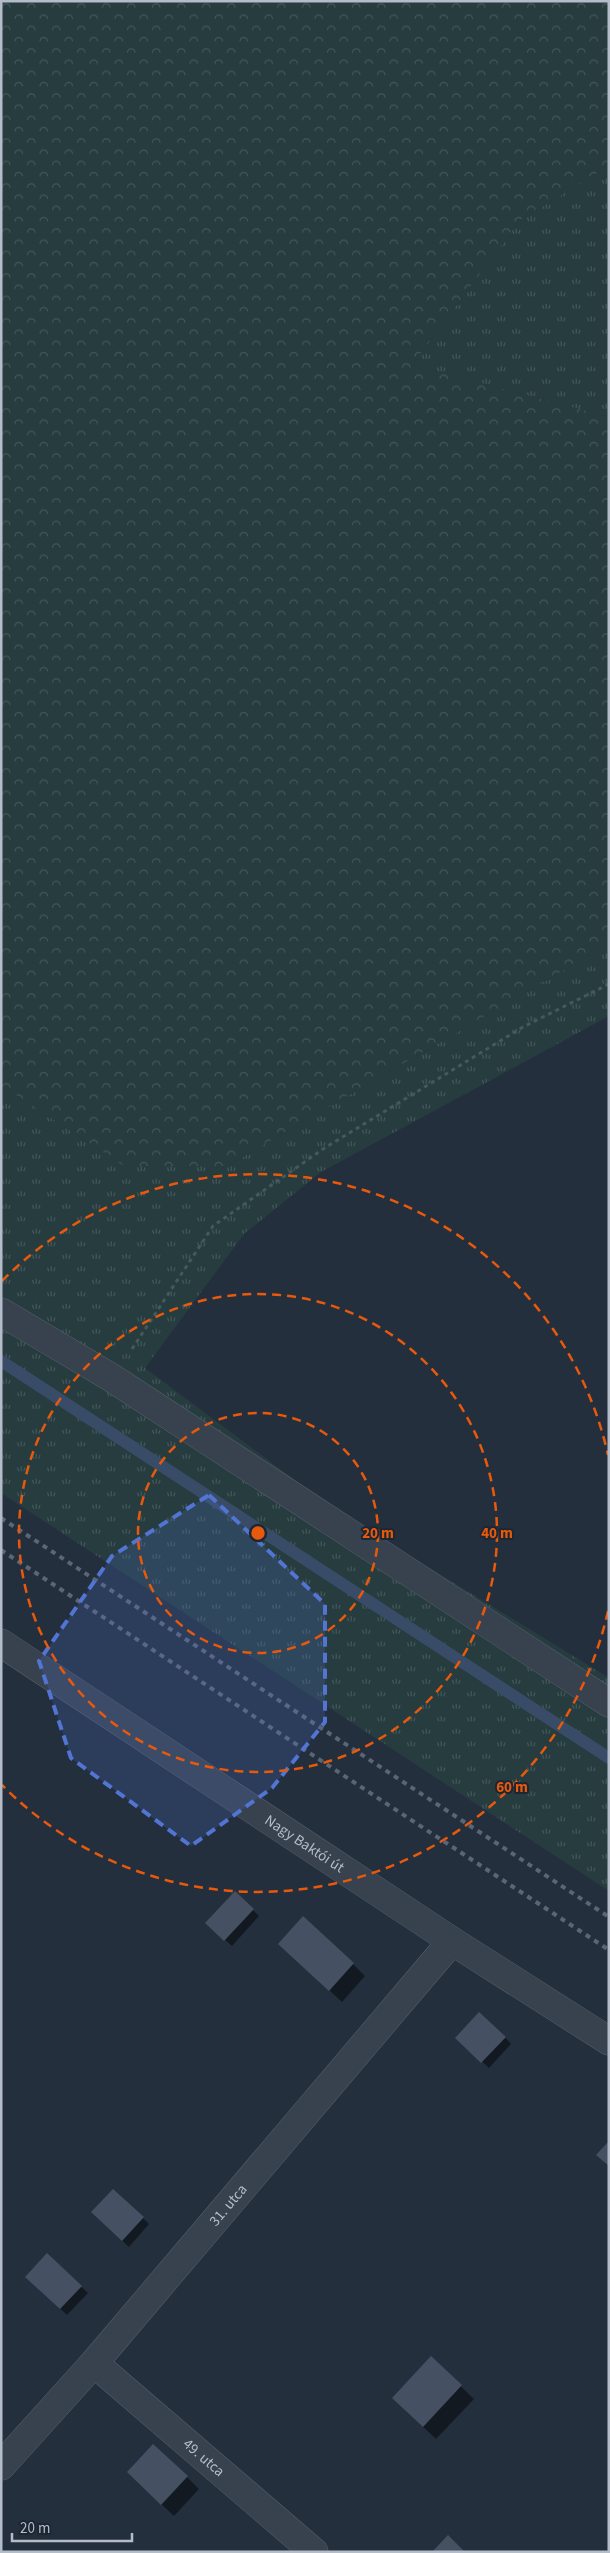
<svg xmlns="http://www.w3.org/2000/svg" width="610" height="2553" font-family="'Source Sans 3',sans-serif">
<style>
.grass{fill:url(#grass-tufts)}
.forest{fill:url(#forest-crowns)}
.shadow{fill:#0007}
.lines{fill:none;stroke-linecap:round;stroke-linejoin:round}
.stream{stroke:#394c67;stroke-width:12}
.building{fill:#455162}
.minor-casing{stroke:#565f6c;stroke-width:29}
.path{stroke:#44595c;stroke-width:3;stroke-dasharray:4 4;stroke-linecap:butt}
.minor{stroke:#38414e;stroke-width:28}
.rail{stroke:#5a6575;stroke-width:4;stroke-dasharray:5 5;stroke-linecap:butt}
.marked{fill:#5274d3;fill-opacity:0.2;stroke:#5274d3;stroke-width:4;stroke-dasharray:10 6;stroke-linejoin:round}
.ring{fill:none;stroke:#e8590c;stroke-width:2.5;stroke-dasharray:9 6}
.labels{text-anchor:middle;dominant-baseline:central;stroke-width:4;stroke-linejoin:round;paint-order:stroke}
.street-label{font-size:15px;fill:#b4bcc9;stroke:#1d2633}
.centre{fill:#e8590c;stroke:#1d2633;stroke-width:2.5}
.ring-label{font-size:15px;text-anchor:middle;font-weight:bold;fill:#e8590c;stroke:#1d2633;stroke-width:4;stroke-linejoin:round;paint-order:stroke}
</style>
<defs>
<pattern id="grass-tufts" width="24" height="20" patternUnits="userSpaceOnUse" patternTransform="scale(1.25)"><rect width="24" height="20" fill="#263c3f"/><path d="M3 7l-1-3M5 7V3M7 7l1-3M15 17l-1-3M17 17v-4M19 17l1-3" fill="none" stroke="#435659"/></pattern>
<pattern id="forest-crowns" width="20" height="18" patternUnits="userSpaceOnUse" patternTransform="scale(1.25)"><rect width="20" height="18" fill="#263c3f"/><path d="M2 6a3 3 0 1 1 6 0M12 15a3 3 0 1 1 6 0" fill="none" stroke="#435659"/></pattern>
</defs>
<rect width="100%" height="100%" fill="#242f3e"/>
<path class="grass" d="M609,166V417L412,365L520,220Z
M609,944V1016L321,1172L244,1234L145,1368L335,1510L609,1678V1891L1,1493V1085L124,1166H227Z"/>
<path class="forest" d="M1,1H609V166L520,220L412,365L609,417V944L227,1166H124L1,1085Z"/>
<path class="shadow" d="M253,1910L259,1916L232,1946L213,1929Z
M292,1956L353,1964L365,1976L342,2002Z
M505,2037L511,2044L489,2068L463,2045Z
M143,2218L149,2224L129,2247L99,2219Z
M47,2255L88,2293L67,2315L33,2283Z
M431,2358L474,2399L436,2439L406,2411Z
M187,2477L199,2489L174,2516L141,2485Z"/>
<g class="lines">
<path class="stream" d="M1,1361L609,1758"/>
</g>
<path class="building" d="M235,1891L254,1909L224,1941L205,1923Z
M303,1916L354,1963L329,1991L278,1944Z
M479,2012L506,2037L481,2063L455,2038Z
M609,2141V2166L596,2155Z
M113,2189L144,2217L122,2241L91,2212Z
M47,2253L82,2286L60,2309L25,2277Z
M431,2356L462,2385L423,2427L392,2398Z
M153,2444L188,2476L161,2505L127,2472Z
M448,2535L465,2552H432Z"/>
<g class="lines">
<g class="minor-casing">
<g id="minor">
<path d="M1,1312L112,1378L609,1703"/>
<path id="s1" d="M1,1643L452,1941L609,2041"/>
<path id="s2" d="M94,2363L314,2552"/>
<path id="s3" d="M1,2466L94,2363L452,1941"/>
</g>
</g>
<path class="path" d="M132,1349L213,1226L323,1149L523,1027L609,984"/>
<use href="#minor" class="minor"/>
<path class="rail" d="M1,1518L609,1917
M1,1550L609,1950"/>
</g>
<path class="marked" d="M209,1495L325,1604V1722L272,1788L191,1846L71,1758L39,1661L112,1556Z"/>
<g class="ring">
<circle cx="258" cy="1533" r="120"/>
<circle cx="258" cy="1533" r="239"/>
<path d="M608 1611A359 359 0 0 1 2 1785M2 1281A359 359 0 0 1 608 1455"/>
</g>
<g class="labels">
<g class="street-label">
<text stroke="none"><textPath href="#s1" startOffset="364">Nagy Baktói út</textPath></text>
<text stroke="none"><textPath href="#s3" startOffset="346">31. utca</textPath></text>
<text stroke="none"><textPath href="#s2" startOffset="145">49. utca</textPath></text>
</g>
</g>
<circle cx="258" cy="1533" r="8" class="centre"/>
<g class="ring-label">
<text x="378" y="1538">20 m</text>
<text x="497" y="1538">40 m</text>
<text x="512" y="1792">60 m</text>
</g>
<rect width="610" height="2553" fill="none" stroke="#b4bcc9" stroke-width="5"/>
<path d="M12 2533v8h120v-8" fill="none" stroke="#b4bcc9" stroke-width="2.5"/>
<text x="20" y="2533" font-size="15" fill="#b4bcc9" stroke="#1d2633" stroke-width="4" paint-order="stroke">20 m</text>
</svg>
